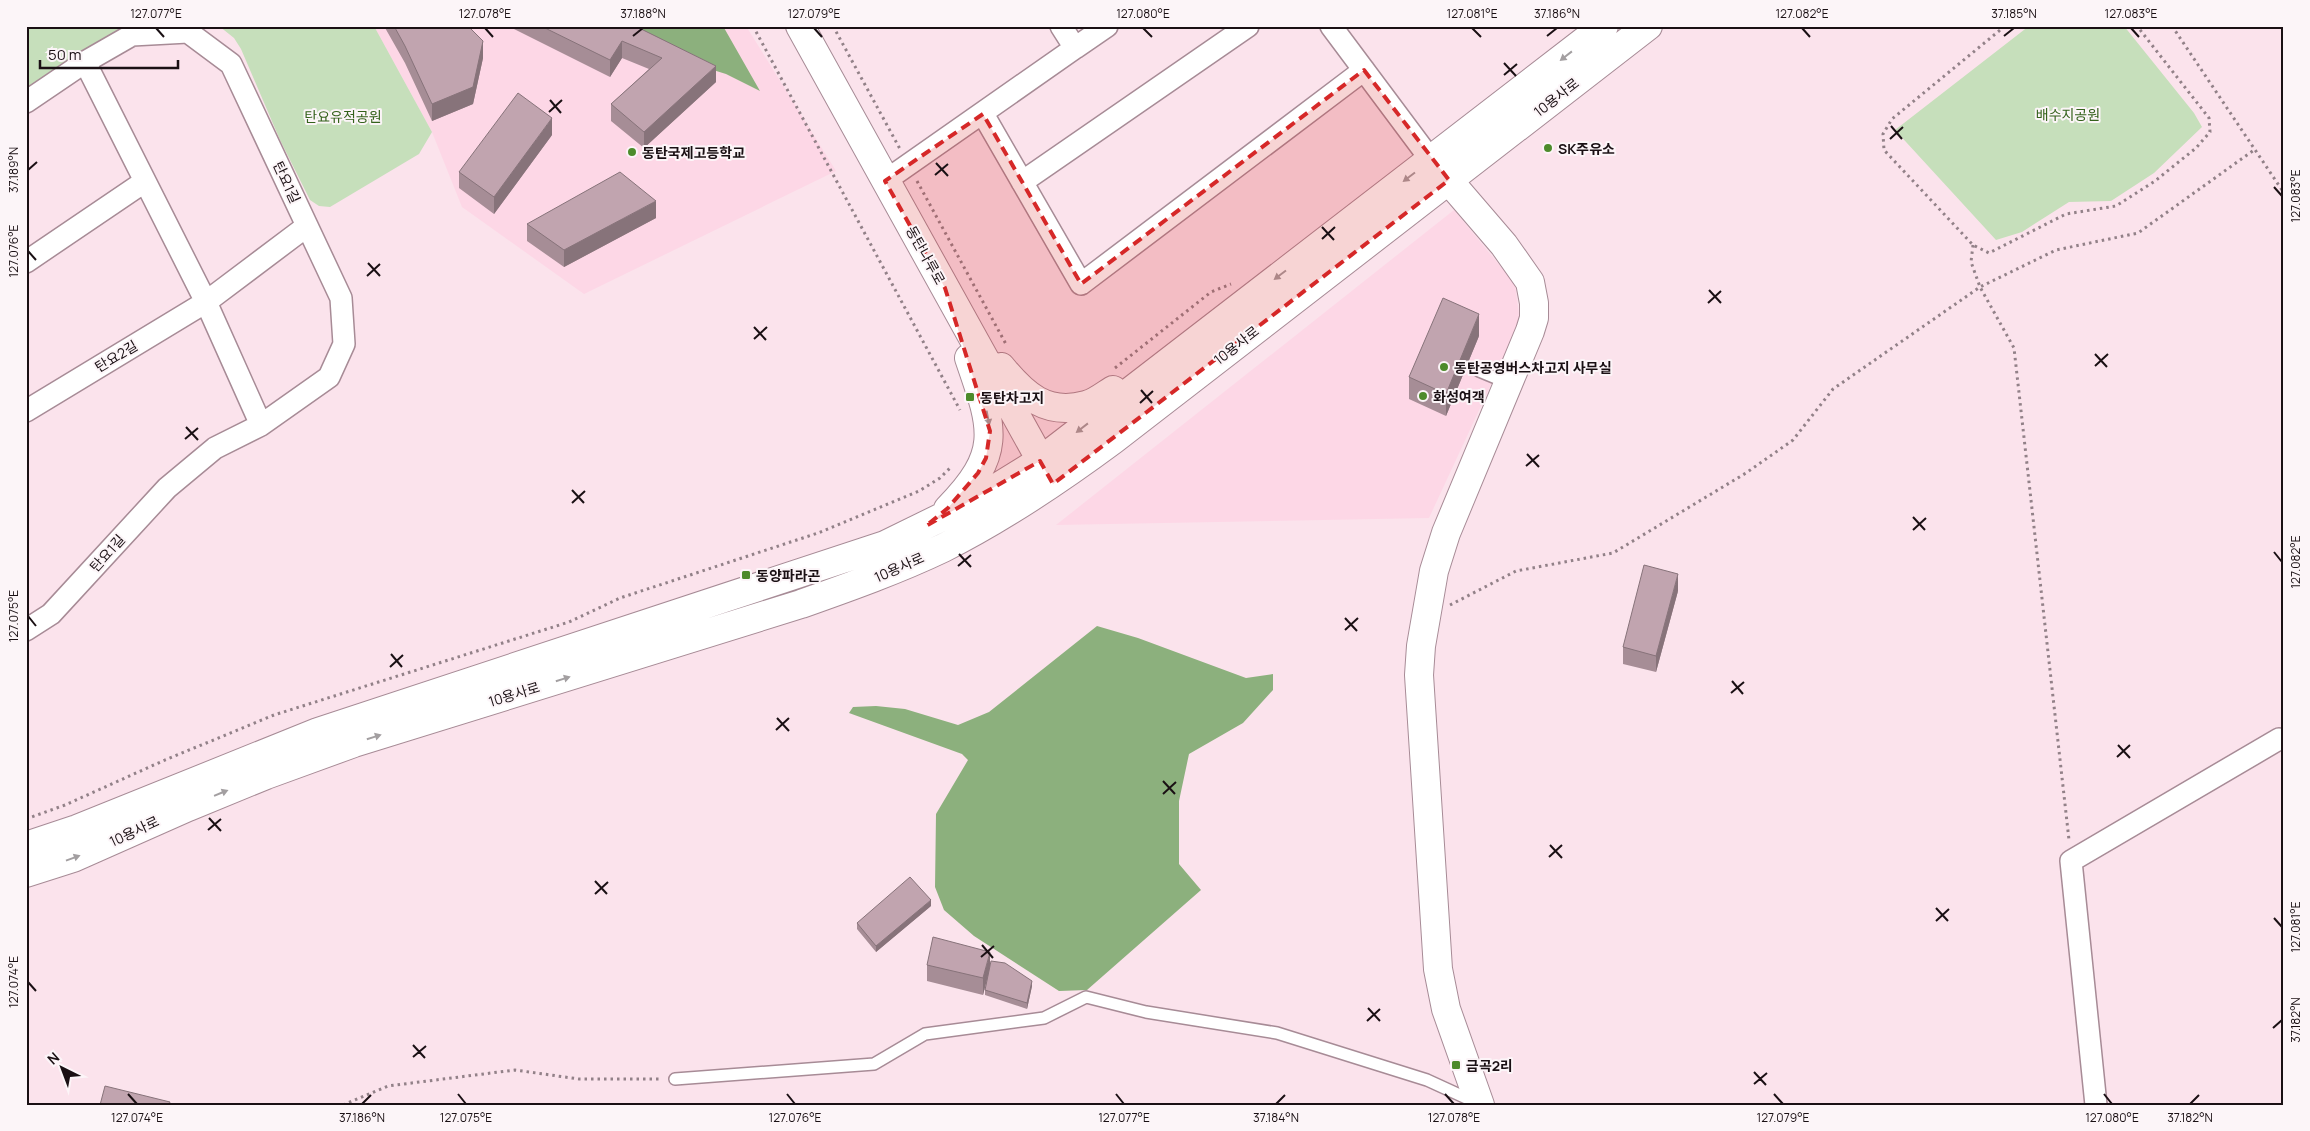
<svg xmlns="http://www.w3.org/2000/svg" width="2310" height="1131" font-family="Manrope,'Noto Sans KR',sans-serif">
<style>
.built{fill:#fdd7e6}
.green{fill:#c6dfbb}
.forest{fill:#8cb07d}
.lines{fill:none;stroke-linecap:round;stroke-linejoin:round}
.service-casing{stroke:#a78b96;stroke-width:14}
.minor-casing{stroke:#a78b96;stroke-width:24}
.tertiary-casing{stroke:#a78b96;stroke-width:30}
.path{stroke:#928188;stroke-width:3;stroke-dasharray:2.5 4;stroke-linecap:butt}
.service{stroke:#fff;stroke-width:11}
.minor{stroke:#fff;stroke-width:21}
.tertiary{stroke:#fff;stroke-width:28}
.wall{fill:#a68d96}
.shaded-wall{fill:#87737a}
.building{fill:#c1a4af;stroke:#87737a}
.oneway{fill:#a39fa1}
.marked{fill:#d62828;fill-opacity:0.2;stroke:#d62828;stroke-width:4;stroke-dasharray:10 6;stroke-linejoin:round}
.ticks{fill:none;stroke:#1a1014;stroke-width:2}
.poi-dot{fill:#4d8b2b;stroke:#fcf5f8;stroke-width:2}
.labels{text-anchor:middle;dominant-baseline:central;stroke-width:4;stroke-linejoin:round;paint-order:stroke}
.street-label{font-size:14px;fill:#1a1014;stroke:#fcf5f8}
.park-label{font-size:14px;fill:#34621b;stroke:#fcf5f8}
.poi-label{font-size:14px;font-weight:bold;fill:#1a1014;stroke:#fcf5f8;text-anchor:start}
.neatline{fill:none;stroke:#1a1014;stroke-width:2}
.ticks-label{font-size:12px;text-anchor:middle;fill:#1a1014}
</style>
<rect width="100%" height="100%" fill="#fbe3ec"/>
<path class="built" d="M374,26H746L836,171L584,294L462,207L432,132Z
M1454,210L1515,284L1520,322L1429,518L1056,525Z"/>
<path class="green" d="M26,26H124L26,90Z
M219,26H374L432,132L419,154L330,207L319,206L310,200L280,140L241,49L234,38Z
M2029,26H2124L2194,113L2202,127L2154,173L2111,201L2069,202L2022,232L1996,240L1895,130Z"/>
<path class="forest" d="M608,26H723L760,91L726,74L655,52Z
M1097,626L1138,638L1246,678L1273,674V690L1243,723L1189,754L1179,801V864L1201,890L1087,990L1059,991L974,936L944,910L935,887L936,814L968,760L962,754L849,713L853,707L876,706L905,709L958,725L989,712Z"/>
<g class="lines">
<g class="service-casing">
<path id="service" d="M1479,371L1508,383
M675,1079L874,1064L925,1034L1044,1018L1086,997L1146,1012L1277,1033L1427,1080L1475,1102"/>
</g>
<g class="minor-casing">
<path id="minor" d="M1061,26L1075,48L1107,26
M1331,26L1431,160
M85,62L206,302L261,425
M26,102L85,62L132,35L188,32L231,64L341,298L344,344L329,377L261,425L215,448L167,488L51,614L26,630
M983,114L1081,284L1364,70
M885,181L1075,48
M1022,182L1248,26
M26,262L144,182
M26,411L206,302L307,226
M2096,1105L2071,861L2279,739L2284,740"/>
</g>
<g class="tertiary-casing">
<path id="tertiary" d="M800,26L1049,475
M1437,167L1504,245L1530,282L1534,303V318L1530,331L1446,533L1434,571L1421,646L1419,675L1438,969L1446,1009L1480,1105
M1001,367C1024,395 1046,416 1086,405C1095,403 1105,395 1113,390
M948,509C1004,452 993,428 969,358
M26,846L77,829L318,732L885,545L977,500L1040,461L1604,26
M26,873L73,858L188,807L266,775L354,743L801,604C849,587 897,570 943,548C1003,518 1059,480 1113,440L1648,26"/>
</g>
<path class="path" d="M753,26L960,410
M833,26L900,149
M2005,26L1892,119L1883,134L1884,150L1973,245L1989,253L2066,214L2116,206L2155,181L2196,148L2210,132L2209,118L2137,26
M2172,26L2284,193
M917,181L1007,346
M1973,245L1971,262L1980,287L2014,348L2069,840
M1115,368L1211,292L1231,284
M1450,605L1516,571L1613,553L1746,473L1793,440L1833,389L1980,287L2056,250L2138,233L2254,150
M26,819L65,805L165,760L274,715L569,622L620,598L818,533L919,491L940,478L952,466
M343,1105L388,1086L515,1070L579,1079H662"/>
<use href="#service" class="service"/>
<use href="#minor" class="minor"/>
<use href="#tertiary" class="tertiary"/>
</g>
<path class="wall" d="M384,26H468L483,58L473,104L432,121L405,63Z
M508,26H635L716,82L644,148L611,121V104L649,69L622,58L610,77Z
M552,135L494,214L459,188V172Z
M656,218L564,267L527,241V224Z
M1479,336L1446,416L1409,399V377Z
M1678,591L1656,672L1623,664V647Z
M931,906L876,952L857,929V923Z
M927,965L990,968L1032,986L1027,1009L985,995V990L988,974L983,995L927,981Z"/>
<path class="shaded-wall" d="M483,41V58L473,104L432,121V104Z
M622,41V58L610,77V60Z
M716,66V82L644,148V132Z
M552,118V135L494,214V197Z
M656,201V218L564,267V250Z
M1479,314V336L1446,416V394Z
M1678,574V591L1656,672V656Z
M931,900V906L876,952V946Z
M990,952V968L983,995V978Z
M1032,981V986L1027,1009V1003Z"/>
<path class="building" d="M394,26H468L483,41L473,87L432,104L405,46Z
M541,26H635L716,66L644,132L611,104L662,58L622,41L610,60Z
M518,93L552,118L494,197L459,172Z
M620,172L656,201L564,250L527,224Z
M1443,298L1479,314L1446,394L1409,377Z
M1644,565L1678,574L1656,656L1623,647Z
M910,877L931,900L876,946L857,923Z
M933,937L990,952L983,978L927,965Z
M991,961L1005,963L1032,981L1027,1003L985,990Z
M105,1086L170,1102L169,1105H100Z"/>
<defs><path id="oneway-solid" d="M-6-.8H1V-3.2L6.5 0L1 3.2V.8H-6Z" transform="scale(1.25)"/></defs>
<g class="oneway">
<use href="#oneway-solid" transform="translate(1566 56) rotate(142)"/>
<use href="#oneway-solid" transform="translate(1409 177) rotate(143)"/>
<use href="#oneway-solid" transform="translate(1280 275) rotate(143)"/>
<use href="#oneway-solid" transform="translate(988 418) rotate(79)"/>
<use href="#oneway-solid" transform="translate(1082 428) rotate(142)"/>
<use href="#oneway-solid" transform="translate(563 679) rotate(-17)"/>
<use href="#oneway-solid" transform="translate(374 737) rotate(-17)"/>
<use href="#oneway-solid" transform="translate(221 793) rotate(-22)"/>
<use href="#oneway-solid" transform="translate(73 858) rotate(-20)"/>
</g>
<path class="marked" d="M1364,70L1449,180L1053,484L1040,461L926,526L948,508L978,473L986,458L990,431L945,288L885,181L983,114L1081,284Z"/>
<path class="ticks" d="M156,28L164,37M485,28L493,37M814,28L822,37M1143,28L1152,37M1472,28L1481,37M1802,28L1810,37M2131,28L2139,37M633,36L643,28M1547,36L1557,28M2004,36L2014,28M1504,63L1516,76M1504,75L1517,64M550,100L561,113M549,112L562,100M1891,126L1902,139M1890,139L1903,127M936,163L948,176M28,170L37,162M935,175L948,164M2274,187L2282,196M1322,227L1334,240M1322,239L1335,227M28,251L36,260M368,263L380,276M367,276L380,264M1709,290L1721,303M1708,303L1721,291M754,327L766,340M754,339L767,327M2095,354L2107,367M2095,366L2108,354M1141,390L1152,403M1140,403L1153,391M186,427L198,440M185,439L198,428M1527,454L1539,467M1526,466L1539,455M572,490L584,503M572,503L585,491M1913,517L1925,530M1913,530L1926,518M2274,552L2282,562M959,554L971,567M958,566L971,555M28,616L36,626M1345,618L1357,631M1345,630L1358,618M391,654L402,667M390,667L403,655M1732,681L1743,694M1731,693L1744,682M777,718L789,731M776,730L789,718M2118,745L2130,758M2117,757L2130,745M1163,781L1175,794M1163,794L1176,782M209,818L221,831M208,830L221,819M1550,845L1562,858M1549,857L1562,845M595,881L607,894M595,894L608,882M1936,908L1948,921M2274,918L2282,927M1936,921L1949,909M982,945L993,958M981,957L994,946M28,982L36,991M1368,1008L1380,1021M1367,1021L1380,1009M2273,1028L2282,1020M413,1045L425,1058M413,1057L426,1046M1754,1072L1766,1085M1754,1084L1767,1073M128,1094L137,1104M458,1094L466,1104M787,1094L795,1104M1116,1094L1124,1104M1445,1094L1454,1104M1774,1094L1783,1104M2104,1094L2112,1104M362,1104L371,1095M1276,1104L1285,1095M2190,1104L2199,1095"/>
<g class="poi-dot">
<circle cx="1548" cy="148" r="5"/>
<circle cx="632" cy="152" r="5"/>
<circle cx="1444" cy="367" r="5"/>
<circle cx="1423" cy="396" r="5"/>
<rect x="965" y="392" width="10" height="10" rx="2.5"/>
<rect x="741" y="570" width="10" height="10" rx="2.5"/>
<rect x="1451" y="1060" width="10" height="10" rx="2.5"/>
</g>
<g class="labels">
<g class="street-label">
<text transform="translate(1556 97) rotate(-38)">10용사로</text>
<text transform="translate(287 182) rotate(65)">탄요1길</text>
<text transform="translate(926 255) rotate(61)">동탄나루로</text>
<text transform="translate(1236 345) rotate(-38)">10용사로</text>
<text transform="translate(116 356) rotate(-31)">탄요2길</text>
<text transform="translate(107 553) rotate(-48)">탄요1길</text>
<text transform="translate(899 567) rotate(-24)">10용사로</text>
<text transform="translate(514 694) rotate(-17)">10용사로</text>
<text transform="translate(134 831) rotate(-25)">10용사로</text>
</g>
<g class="park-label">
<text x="2068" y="114">배수지공원</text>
<text x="343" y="116">탄요유적공원</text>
</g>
<g class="poi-label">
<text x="1558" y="148">SK주유소</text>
<text x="642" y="152">동탄국제고등학교</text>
<text x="1454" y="367">동탄공영버스차고지 사무실</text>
<text x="1433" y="396">화성여객</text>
<text x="980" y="397">동탄차고지</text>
<text x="756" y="575">동양파라곤</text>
<text x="1466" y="1065">금곡2리</text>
</g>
</g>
<rect width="2310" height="1131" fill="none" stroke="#fcf5f8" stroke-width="55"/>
<g transform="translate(62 1068) rotate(318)" stroke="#fcf5f8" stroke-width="4" paint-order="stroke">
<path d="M0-4L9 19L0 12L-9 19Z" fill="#1a1014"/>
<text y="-8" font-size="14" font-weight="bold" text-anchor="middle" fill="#1a1014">N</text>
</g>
<path d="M40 60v8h138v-8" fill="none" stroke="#1a1014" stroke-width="2.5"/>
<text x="48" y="60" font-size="15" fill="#1a1014" stroke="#fcf5f8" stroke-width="4" paint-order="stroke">50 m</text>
<rect x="28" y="28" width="2254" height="1076" class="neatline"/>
<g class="ticks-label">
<text x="156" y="18">127.077°E</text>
<text x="485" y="18">127.078°E</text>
<text x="643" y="18">37.188°N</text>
<text x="814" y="18">127.079°E</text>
<text x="1143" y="18">127.080°E</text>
<text x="1472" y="18">127.081°E</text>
<text x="1557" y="18">37.186°N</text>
<text x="1802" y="18">127.082°E</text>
<text x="2014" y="18">37.185°N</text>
<text x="2131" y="18">127.083°E</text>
<text transform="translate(14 170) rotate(-90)" y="4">37.189°N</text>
<text transform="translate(2296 196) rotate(-90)" y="4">127.083°E</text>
<text transform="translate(14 251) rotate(-90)" y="4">127.076°E</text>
<text transform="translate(2296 562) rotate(-90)" y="4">127.082°E</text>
<text transform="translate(14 616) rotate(-90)" y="4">127.075°E</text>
<text transform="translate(2296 927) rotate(-90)" y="4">127.081°E</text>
<text transform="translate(14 982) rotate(-90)" y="4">127.074°E</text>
<text transform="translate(2296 1020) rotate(-90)" y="4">37.182°N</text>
<text x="137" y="1122">127.074°E</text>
<text x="362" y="1122">37.186°N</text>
<text x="466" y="1122">127.075°E</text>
<text x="795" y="1122">127.076°E</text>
<text x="1124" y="1122">127.077°E</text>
<text x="1276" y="1122">37.184°N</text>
<text x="1454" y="1122">127.078°E</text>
<text x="1783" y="1122">127.079°E</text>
<text x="2112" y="1122">127.080°E</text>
<text x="2190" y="1122">37.182°N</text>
</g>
</svg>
